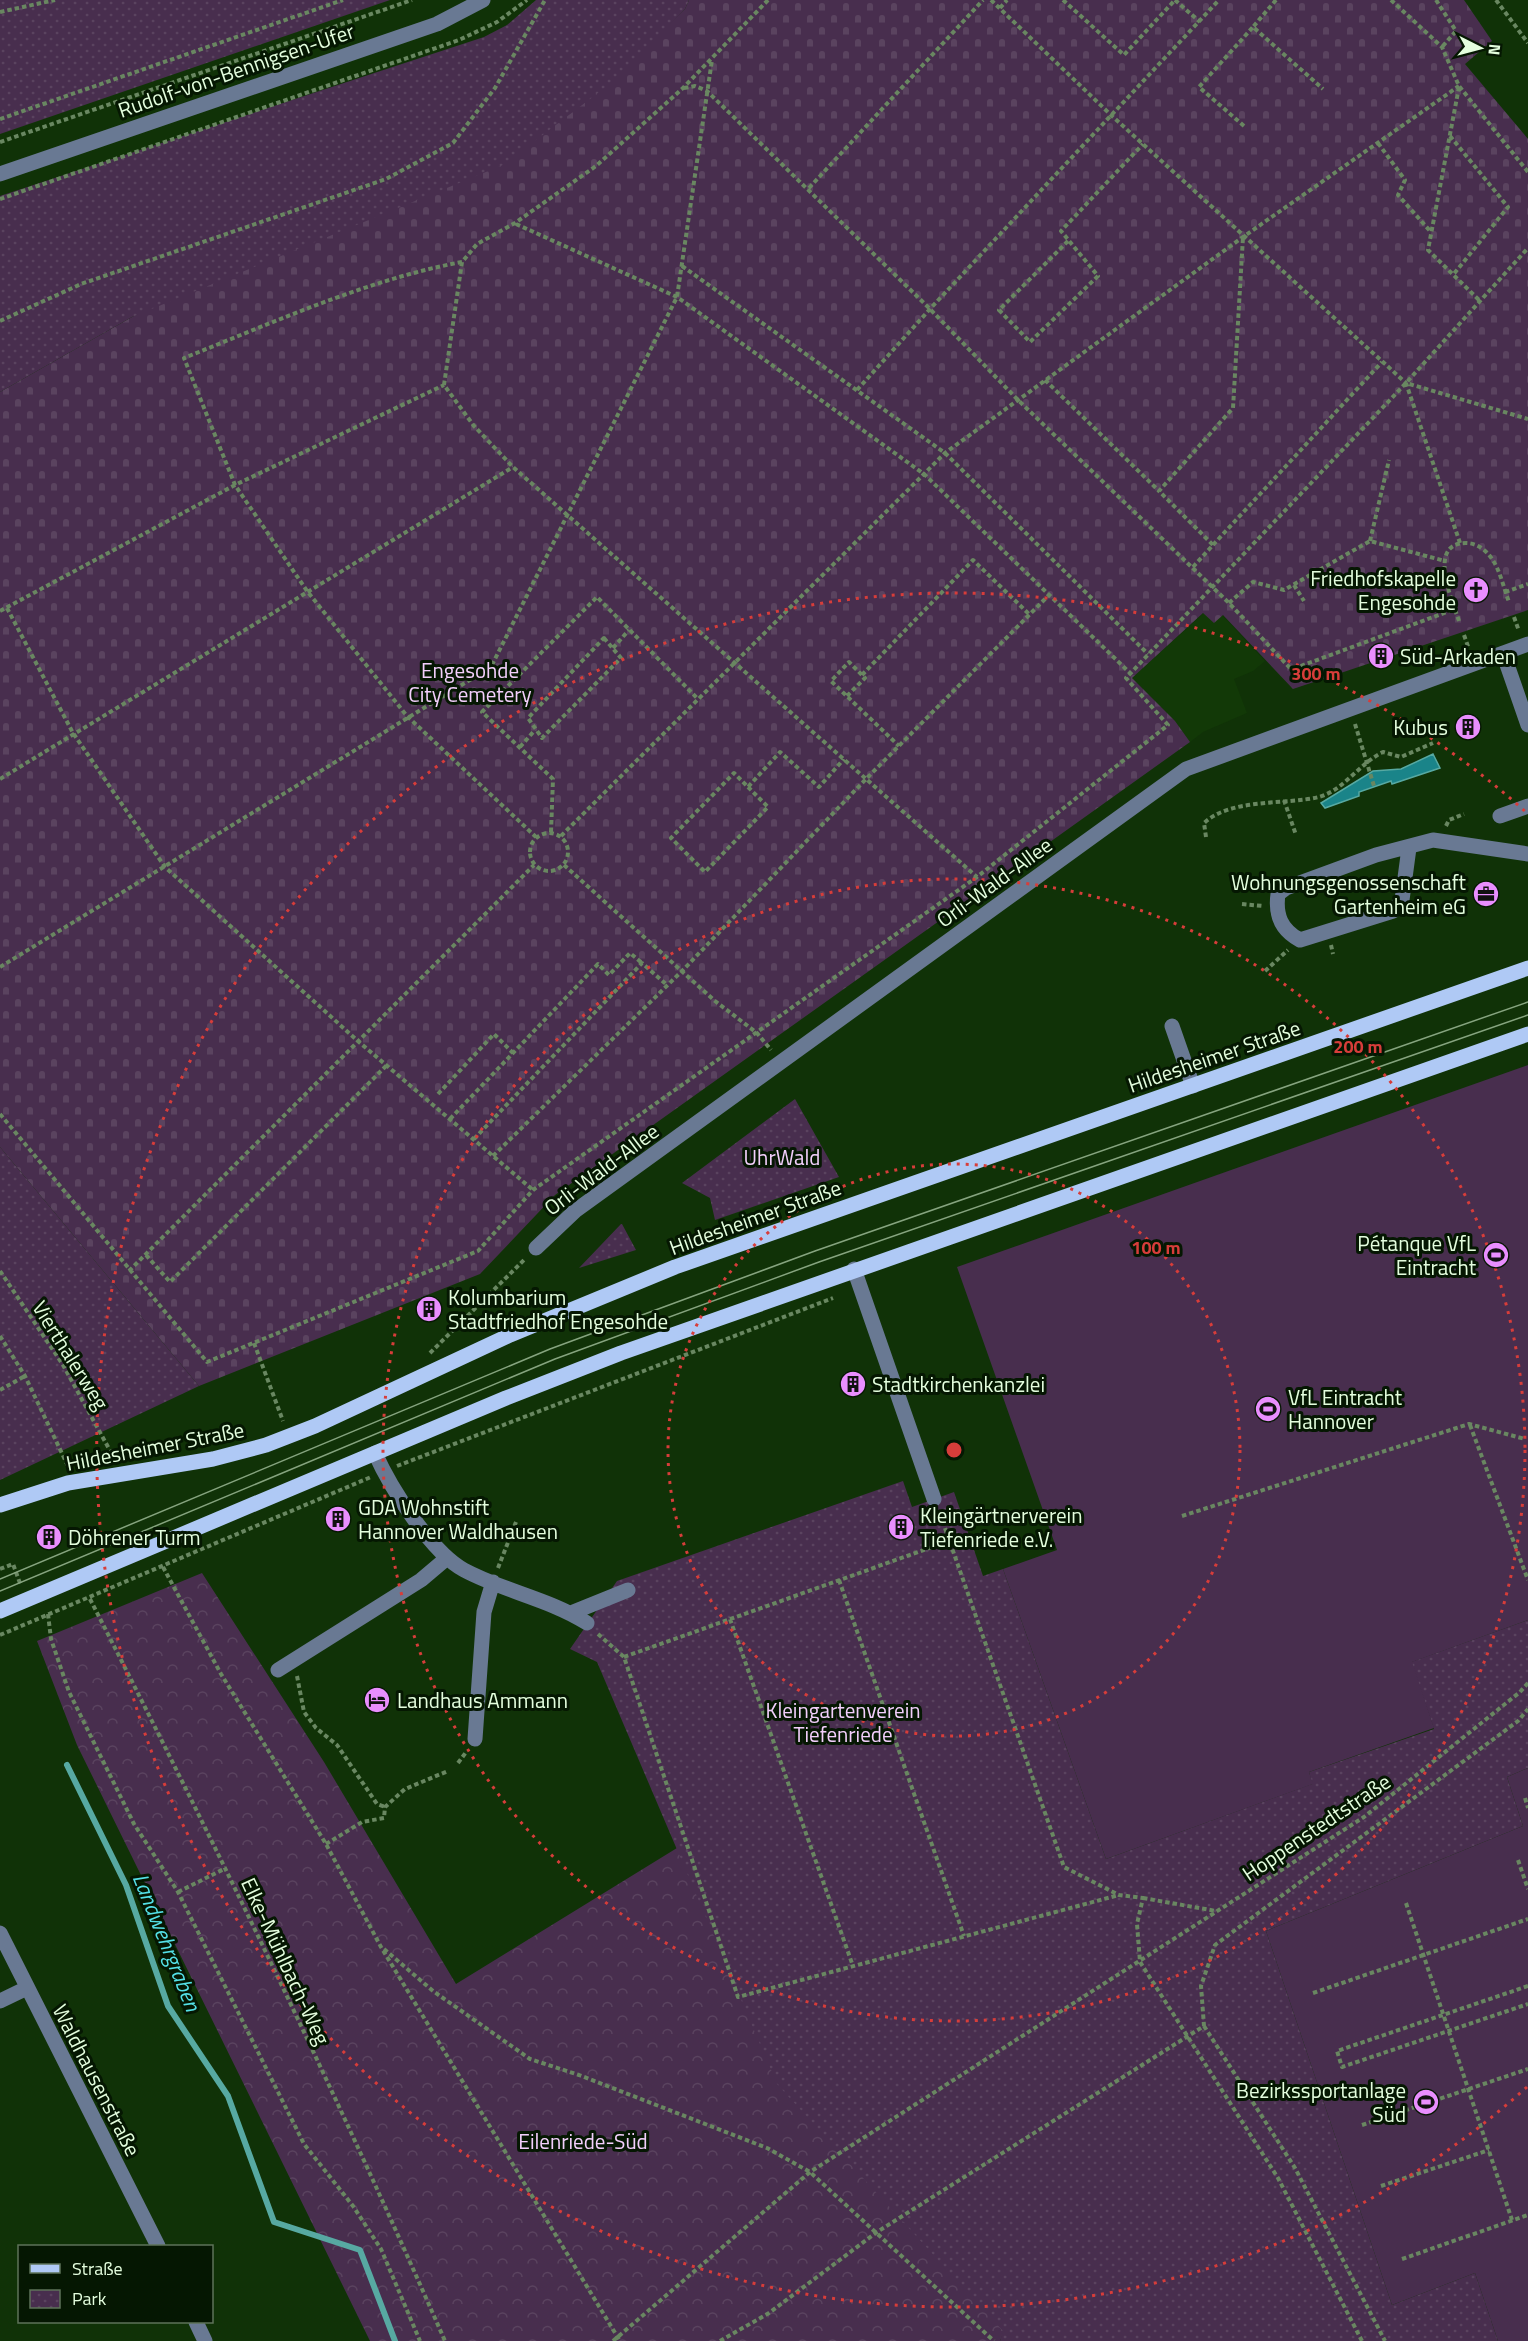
<svg xmlns="http://www.w3.org/2000/svg" width="1528" height="2341" font-family="'Titillium Web',sans-serif">
<style>
.built{fill:#123907}
.forest{fill:url(#forest-crowns)}
.cemetery{fill:url(#cemetery-stones)}
.park{fill:url(#park-dots)}
.pitch{fill:#482e4e}
.water{fill:#1a8489;stroke:#57a9a2;stroke-width:1.5}
.lines{fill:none;stroke-linecap:round;stroke-linejoin:round}
.stream{stroke:#57a9a2;stroke-width:6}
.path{stroke:#698761;stroke-width:4;stroke-dasharray:4.5 3;stroke-linecap:butt}
.minor{stroke:#697993;stroke-width:15}
.major{stroke:#afc9f5;stroke-width:15}
.tram{stroke:#86a47f;stroke-width:1.5}
.ring{fill:none;stroke:#d73d3a;stroke-width:3;stroke-dasharray:3 6}
.labels{text-anchor:middle;dominant-baseline:central;stroke-width:6;stroke-linejoin:round;paint-order:stroke}
.street-label{font-size:21px;fill:#e4fede;stroke:#051702}
.poi-label{font-size:21px;fill:#e4fede;stroke:#051702;text-anchor:start}
.park-label{font-size:21px;fill:#f3cffc;stroke:#051702}
.water-label{font-size:22px;font-style:italic;fill:#54e0e7;stroke:#051702}
.centre{fill:#d73d3a;stroke:#051702;stroke-width:3}
.ring-label{font-size:18px;text-anchor:middle;font-weight:bold;fill:#d73d3a;stroke:#051702;stroke-width:6;stroke-linejoin:round;paint-order:stroke}
</style>
<defs>
<pattern id="forest-crowns" width="20" height="18" patternUnits="userSpaceOnUse" patternTransform="scale(1.5)"><rect width="20" height="18" fill="#482e4e"/><path d="M2 6a3 3 0 1 1 6 0M12 15a3 3 0 1 1 6 0" fill="none" stroke="#5a435f"/></pattern>
<pattern id="cemetery-stones" width="16" height="16" patternUnits="userSpaceOnUse" patternTransform="scale(1.5)"><rect width="16" height="16" fill="#482e4e"/><path d="M2 7V4a2 2 0 0 1 4 0v3zM10 15v-3a2 2 0 0 1 4 0v3z" fill="#5a435f"/></pattern>
<pattern id="park-dots" width="8" height="8" patternUnits="userSpaceOnUse" patternTransform="scale(1.5)"><rect width="8" height="8" fill="#482e4e"/><path d="M2 2h.1M6 6h.1" fill="none" stroke="#5a435f" stroke-width="1.8" stroke-linecap="round"/></pattern>
</defs>
<rect width="100%" height="100%" fill="#103207"/>
<path class="built" d="M1204,613L1222,615L1265,661L1253,671L1234,679L1247,713L1203,732L1190,742L1175,721L1132,678Z"/>
<path class="forest" d="M202,1573L324,1762L456,1984L677,1848L1004,2331L1000,2341H370L77,1745L37,1641Z"/>
<path class="cemetery" d="M689,0H1464L1492,41L1465,64L1528,139V610L1293,689L1223,615L1214,623L1203,613L1132,678L1175,721L1190,742L555,1195L480,1274L199,1386L0,1147V392L132,317L661,32L685,9Z"/>
<path class="park" d="M0,0H390L0,134Z
M536,0H689L685,9L619,77L503,165L132,317L0,392V196L484,37L507,25Z
M795,1099L839,1177L715,1220L710,1198L682,1183Z
M0,1147L199,1386L0,1480Z
M622,1224L636,1250L579,1268L621,1224Z
M903,1481L912,1507L954,1492L983,1576L1003,1569L1106,1859L1312,1784L1309,1772L1434,1729L1411,1662L1528,1620V1768L1507,1777L1523,1826L1266,1931L1392,2305L1475,2273L1498,2341H1000L1003,2331L777,2084L597,1662L570,1649L617,1581Z"/>
<path class="pitch" d="M1528,1065V1620L1412,1662L1434,1728L1309,1772L1313,1784L1106,1859L1003,1569L1057,1550L957,1267Z
M1528,1768V2341H1498L1475,2273L1392,2305L1266,1931L1523,1826L1507,1777Z"/>
<path class="water" d="M1433,754L1440,768L1392,784L1391,781L1359,792V796L1325,808L1321,803L1373,771L1401,769Z"/>
<g class="lines">
<path class="stream" d="M67,1765L126,1885L168,2006L228,2096L274,2222L360,2250L395,2341"/>
<path class="path" d="M768,0L683,88L596,166L515,223L477,244L462,262L444,385L474,426L513,467L977,877
M991,0L1112,116L1406,383
M1063,0L1124,55L1175,0
M1175,0L1200,22
M1276,0L1253,27L1323,89
M1391,0L1442,47L1459,86L1528,172
M1436,0L1456,31L1442,47
M1496,0L1528,43
M1000,8L1007,0
M0,12L55,0
M1459,87L1428,250L1480,301
M684,88L695,86L707,91L930,309L1018,400L1229,603L1289,667H1298L1455,609
M0,119L343,0
M1244,126L1199,87L1253,27
M1450,136L1508,207L1453,275
M0,142L412,0
M1378,143L1405,180L1398,195L1431,232
M809,188L983,0
M0,199L459,40L497,22L527,0
M516,224L677,297L924,474L1130,673
M1068,241L999,310L1030,342L1098,276L1061,231L1143,144
M462,262C369,279 272,323 184,358L235,485L307,591L407,716L536,837
M682,266L945,453L1148,654
M0,321L81,284L386,179L453,143L495,88L545,0
M1045,380L1159,491
M857,390L930,309L1219,0
M1370,541L1389,460
M1460,543L1406,383L1528,419
M1213,545L1382,362
M1193,567L1213,545L1159,491L1233,408L1243,237
M1294,585L1304,601
M1505,592L1528,584
M1229,603L1253,582L1284,590L1370,541L1445,561
M7,608L73,733L165,867L359,1042L533,1190
M0,611L235,485L444,385
M1514,617L1519,631
M1459,621C1453,602 1426,543 1466,543C1477,543 1486,550 1492,559C1500,570 1504,589 1509,602
M1464,635L1469,649
M604,638L621,658L542,738L528,718Z
M613,648L629,630
M862,675L973,560L1030,615
M847,696L865,678L849,662L831,681L899,746
M1355,724L1374,786
M520,747L535,730
M0,779L513,467
M748,787L768,807L705,872L671,838L734,773L748,787L780,752L819,787L844,759
M1284,800L1296,835
M1446,826L1449,820L1464,814
M551,832L553,779L482,712L597,597L697,698
M530 852a19 19 0 1 1 38 0a19 19 0 1 1-38 0Z
M561,836L945,453L1243,237L1459,86
M1206,837L1204,823C1231,798 1285,805 1319,797C1344,790 1360,763 1383,752L1401,757L1433,743
M564,865L715,1001L757,1033L771,1050
M1242,904L1263,906
M1331,945L1333,954
M0,967L491,667L677,297L712,60
M1265,971L1288,950
M438,1094L494,1034L513,1053
M0,1114L207,1362L478,1251L533,1190L977,877L1168,725L1126,678L1406,383L1528,248
M450,1119L598,964L609,975L630,953L642,963
M474,1139L642,963L667,985
M493,1156L683,970L866,779L1048,596
M146,1255L170,1282L387,1065
M0,1271L63,1365L113,1456
M129,1271L534,865
M0,1336L25,1376L68,1466
M254,1343L283,1421
M430,1353L525,1259
M0,1390L25,1376
M1470,1425L1528,1580
M105,1458L156,1449
M397,1466L833,1298
M940,1514L1064,1867L1119,1895L1143,1898L1137,1924L1140,1962L1278,2178L1362,2341
M1182,1516L1469,1424L1525,1439
M163,1567L221,1674L326,1844L381,1947L620,2341
M498,1568L516,1522
M0,1569L13,1564L21,1586
M839,1580L964,1936
M90,1599C215,1843 335,2090 445,2341
M48,1614L51,1639L69,1692L134,1824L178,1892L304,2144L353,2206L381,2249L420,2341
M730,1619L853,1966
M598,1634L624,1657L738,1997L1119,1895
M0,1635L371,1477
M624,1657L949,1541
M297,1676L304,1712L316,1728L337,1745L377,1804L385,1807
M458,1763L467,1751
M1525,1798L1528,1808
M326,1844L362,1822L384,1818L385,1807L405,1789L448,1771
M1518,1860L1528,1889
M178,1892L226,1868
M1143,1898L1216,1911
M1406,1903L1512,2220
M384,1949L433,1991L530,2059L579,2075L767,2148L810,2172L994,2341
M1528,1986L1337,2051L1342,2067L1528,2004
M1313,1993L1528,1919
M1204,2026L1295,2168L1385,2341
M1362,2125L1528,2069
M1381,2186L1489,2150
M1402,2259L1528,2215
M613,2341L810,2172L1364,1817L1520,1692L1528,1683
M720,2341L769,2313L877,2232L1204,2026L1201,1986L1215,1945L1518,1721L1528,1709"/>
<path class="minor" d="M0,174L437,24L483,0
M1503,653L1528,725
M1500,816L1528,806
M1409,848L1402,900L1393,911L1300,940C1281,930 1275,915 1278,894L1286,888L1376,855L1433,840L1528,854
M1172,1026L1193,1086
M536,1248L575,1211L1186,769L1528,644
M854,1269L934,1499
M375,1453C390,1487 431,1552 464,1570C503,1591 549,1599 587,1623
M571,1613L628,1590
M278,1670L421,1580L447,1558
M475,1739L484,1612L493,1582
M0,1933L158,2246
M0,2001L27,1988
M196,2322L205,2341"/>
<path class="major" d="M0,1505L68,1483L213,1459L266,1445L315,1426L510,1335L675,1267L1528,968
M0,1611L506,1398L621,1353L1528,1034"/>
<path class="tram" d="M0,1579L550,1349L815,1251L1528,1002
M0,1591L555,1359L819,1262L1528,1015"/>
</g>
<g class="ring">
<circle cx="954" cy="1450" r="286"/>
<circle cx="954" cy="1450" r="571"/>
<path d="M1527 2087A857 857 0 1 1 1527 813"/>
</g>
<defs>
<g id="church-disc" transform="scale(1.35)"><circle r="9.5" fill="#e98efe" stroke="#051702"/><path d="M-1.2-6h2.4v3.5h3.3v2.4h-3.3V6h-2.4V-.1h-3.3v-2.4h3.3Z" fill="#111"/></g>
<g id="building-disc" transform="scale(1.35)"><circle r="9.5" fill="#e98efe" stroke="#051702"/><path d="M-4-6H4V6H1V3H-1V6H-4ZM-2.5-4.3h1.7v1.8h-1.7ZM.8-4.3h1.7v1.8H.8ZM-2.5-1h1.7V.8h-1.7ZM.8-1h1.7V.8H.8Z" fill="#111"/></g>
<g id="office-disc" transform="scale(1.35)"><circle r="9.5" fill="#e98efe" stroke="#051702"/><path d="M-6-3h4V-5.5h4V-3h4V5H-6ZM-1-4.5V-3h2v-1.5ZM-6 0V1H6V0Z" fill="#111"/></g>
<g id="stadium-disc" transform="scale(1.35)"><circle r="9.5" fill="#e98efe" stroke="#051702"/><path d="M0-5a6.5 5 0 1 0 0 10a6.5 5 0 1 0 0-10ZM-3.5-1.8h7v3.6h-7Z" fill="#111"/></g>
<g id="hotel-disc" transform="scale(1.35)"><circle r="9.5" fill="#e98efe" stroke="#051702"/><path d="M-6-4.5h1.5V1H6V5H4.5V3h-9V5H-6ZM-4 0a1.8 1.8 0 1 1 3.6 0ZM.5 0V-2.5h3Q6-2.5 6 0Z" fill="#111"/></g>
</defs>
<g fill-rule="evenodd">
<use href="#church-disc" x="1476" y="590"/>
<use href="#building-disc" x="1381" y="656"/>
<use href="#building-disc" x="1468" y="727"/>
<use href="#office-disc" x="1486" y="894"/>
<use href="#stadium-disc" x="1496" y="1255"/>
<use href="#building-disc" x="429" y="1309"/>
<use href="#building-disc" x="853" y="1384"/>
<use href="#stadium-disc" x="1268" y="1409"/>
<use href="#building-disc" x="338" y="1519"/>
<use href="#building-disc" x="901" y="1527"/>
<use href="#building-disc" x="49" y="1537"/>
<use href="#hotel-disc" x="377" y="1700"/>
<use href="#stadium-disc" x="1426" y="2102"/>
</g>
<g class="labels">
<g class="street-label">
<text transform="translate(236 70) rotate(-19)">Rudolf-von-Bennigsen-Ufer</text>
<text transform="translate(994 882) rotate(-36)">Orli-Wald-Allee</text>
<text transform="translate(1214 1056) rotate(-19)">Hildesheimer Straße</text>
<text transform="translate(601 1169) rotate(-37)">Orli-Wald-Allee</text>
<text transform="translate(755 1217) rotate(-20)">Hildesheimer Straße</text>
<text transform="translate(71 1355) rotate(58)">Vierthalerweg</text>
<text transform="translate(155 1446) rotate(-11)">Hildesheimer Straße</text>
<text transform="translate(1316 1827) rotate(-34)">Hoppenstedtstraße</text>
<text transform="translate(286 1961) rotate(65)">Elke-Mühlbach-Weg</text>
<text transform="translate(97 2080) rotate(63)">Waldhausenstraße</text>
</g>
<g class="poi-label">
<text x="1456" y="578" text-anchor="end">Friedhofskapelle<tspan x="1456" dy="24">Engesohde</tspan></text>
<text x="1400" y="656">Süd-Arkaden</text>
<text x="1448" y="727" text-anchor="end">Kubus</text>
<text x="1466" y="882" text-anchor="end">Wohnungsgenossenschaft<tspan x="1466" dy="24">Gartenheim eG</tspan></text>
<text x="1476" y="1243" text-anchor="end">Pétanque VfL<tspan x="1476" dy="24">Eintracht</tspan></text>
<text x="448" y="1297">Kolumbarium<tspan x="448" dy="24">Stadtfriedhof Engesohde</tspan></text>
<text x="872" y="1384">Stadtkirchenkanzlei</text>
<text x="1288" y="1397">VfL Eintracht<tspan x="1288" dy="24">Hannover</tspan></text>
<text x="358" y="1507">GDA Wohnstift<tspan x="358" dy="24">Hannover Waldhausen</tspan></text>
<text x="920" y="1515">Kleingärtnerverein<tspan x="920" dy="24">Tiefenriede e.V.</tspan></text>
<text x="68" y="1537">Döhrener Turm</text>
<text x="397" y="1700">Landhaus Ammann</text>
<text x="1406" y="2090" text-anchor="end">Bezirkssportanlage<tspan x="1406" dy="24">Süd</tspan></text>
</g>
<g class="park-label">
<text x="470" y="670">Engesohde<tspan x="470" dy="24">City Cemetery</tspan></text>
<text x="782" y="1157">UhrWald</text>
<text x="843" y="1710">Kleingartenverein<tspan x="843" dy="24">Tiefenriede</tspan></text>
<text x="583" y="2141">Eilenriede-Süd</text>
</g>
<g class="water-label">
<text transform="translate(167 1942) rotate(68)">Landwehrgraben</text>
</g>
</g>
<circle cx="954" cy="1450" r="9" class="centre"/>
<g class="ring-label">
<text x="1316" y="680">300 m</text>
<text x="1358" y="1053">200 m</text>
<text x="1156" y="1254">100 m</text>
</g>
<rect x="18" y="2245" width="195" height="78" fill="#051702" stroke="#5e735a" stroke-width="1.5"/>
<rect x="30" y="2264" width="30" height="9" fill="#afc9f5" stroke="#5e735a" stroke-width="1.5"/>
<text x="72" y="2275" font-size="18" fill="#e4fede">Straße</text>
<rect x="30" y="2290" width="30" height="18" fill="url(#park-dots)" stroke="#5e735a" stroke-width="1.5"/>
<text x="72" y="2305" font-size="18" fill="#e4fede">Park</text>
<g transform="translate(1480 48) rotate(96)" stroke="#051702" stroke-width="4.5" paint-order="stroke">
<path d="M0-4.5L10 22L0 15L-10 22Z" fill="#e4fede"/>
<text y="-9" font-size="16" font-weight="bold" text-anchor="middle" fill="#e4fede">N</text>
</g>
</svg>
